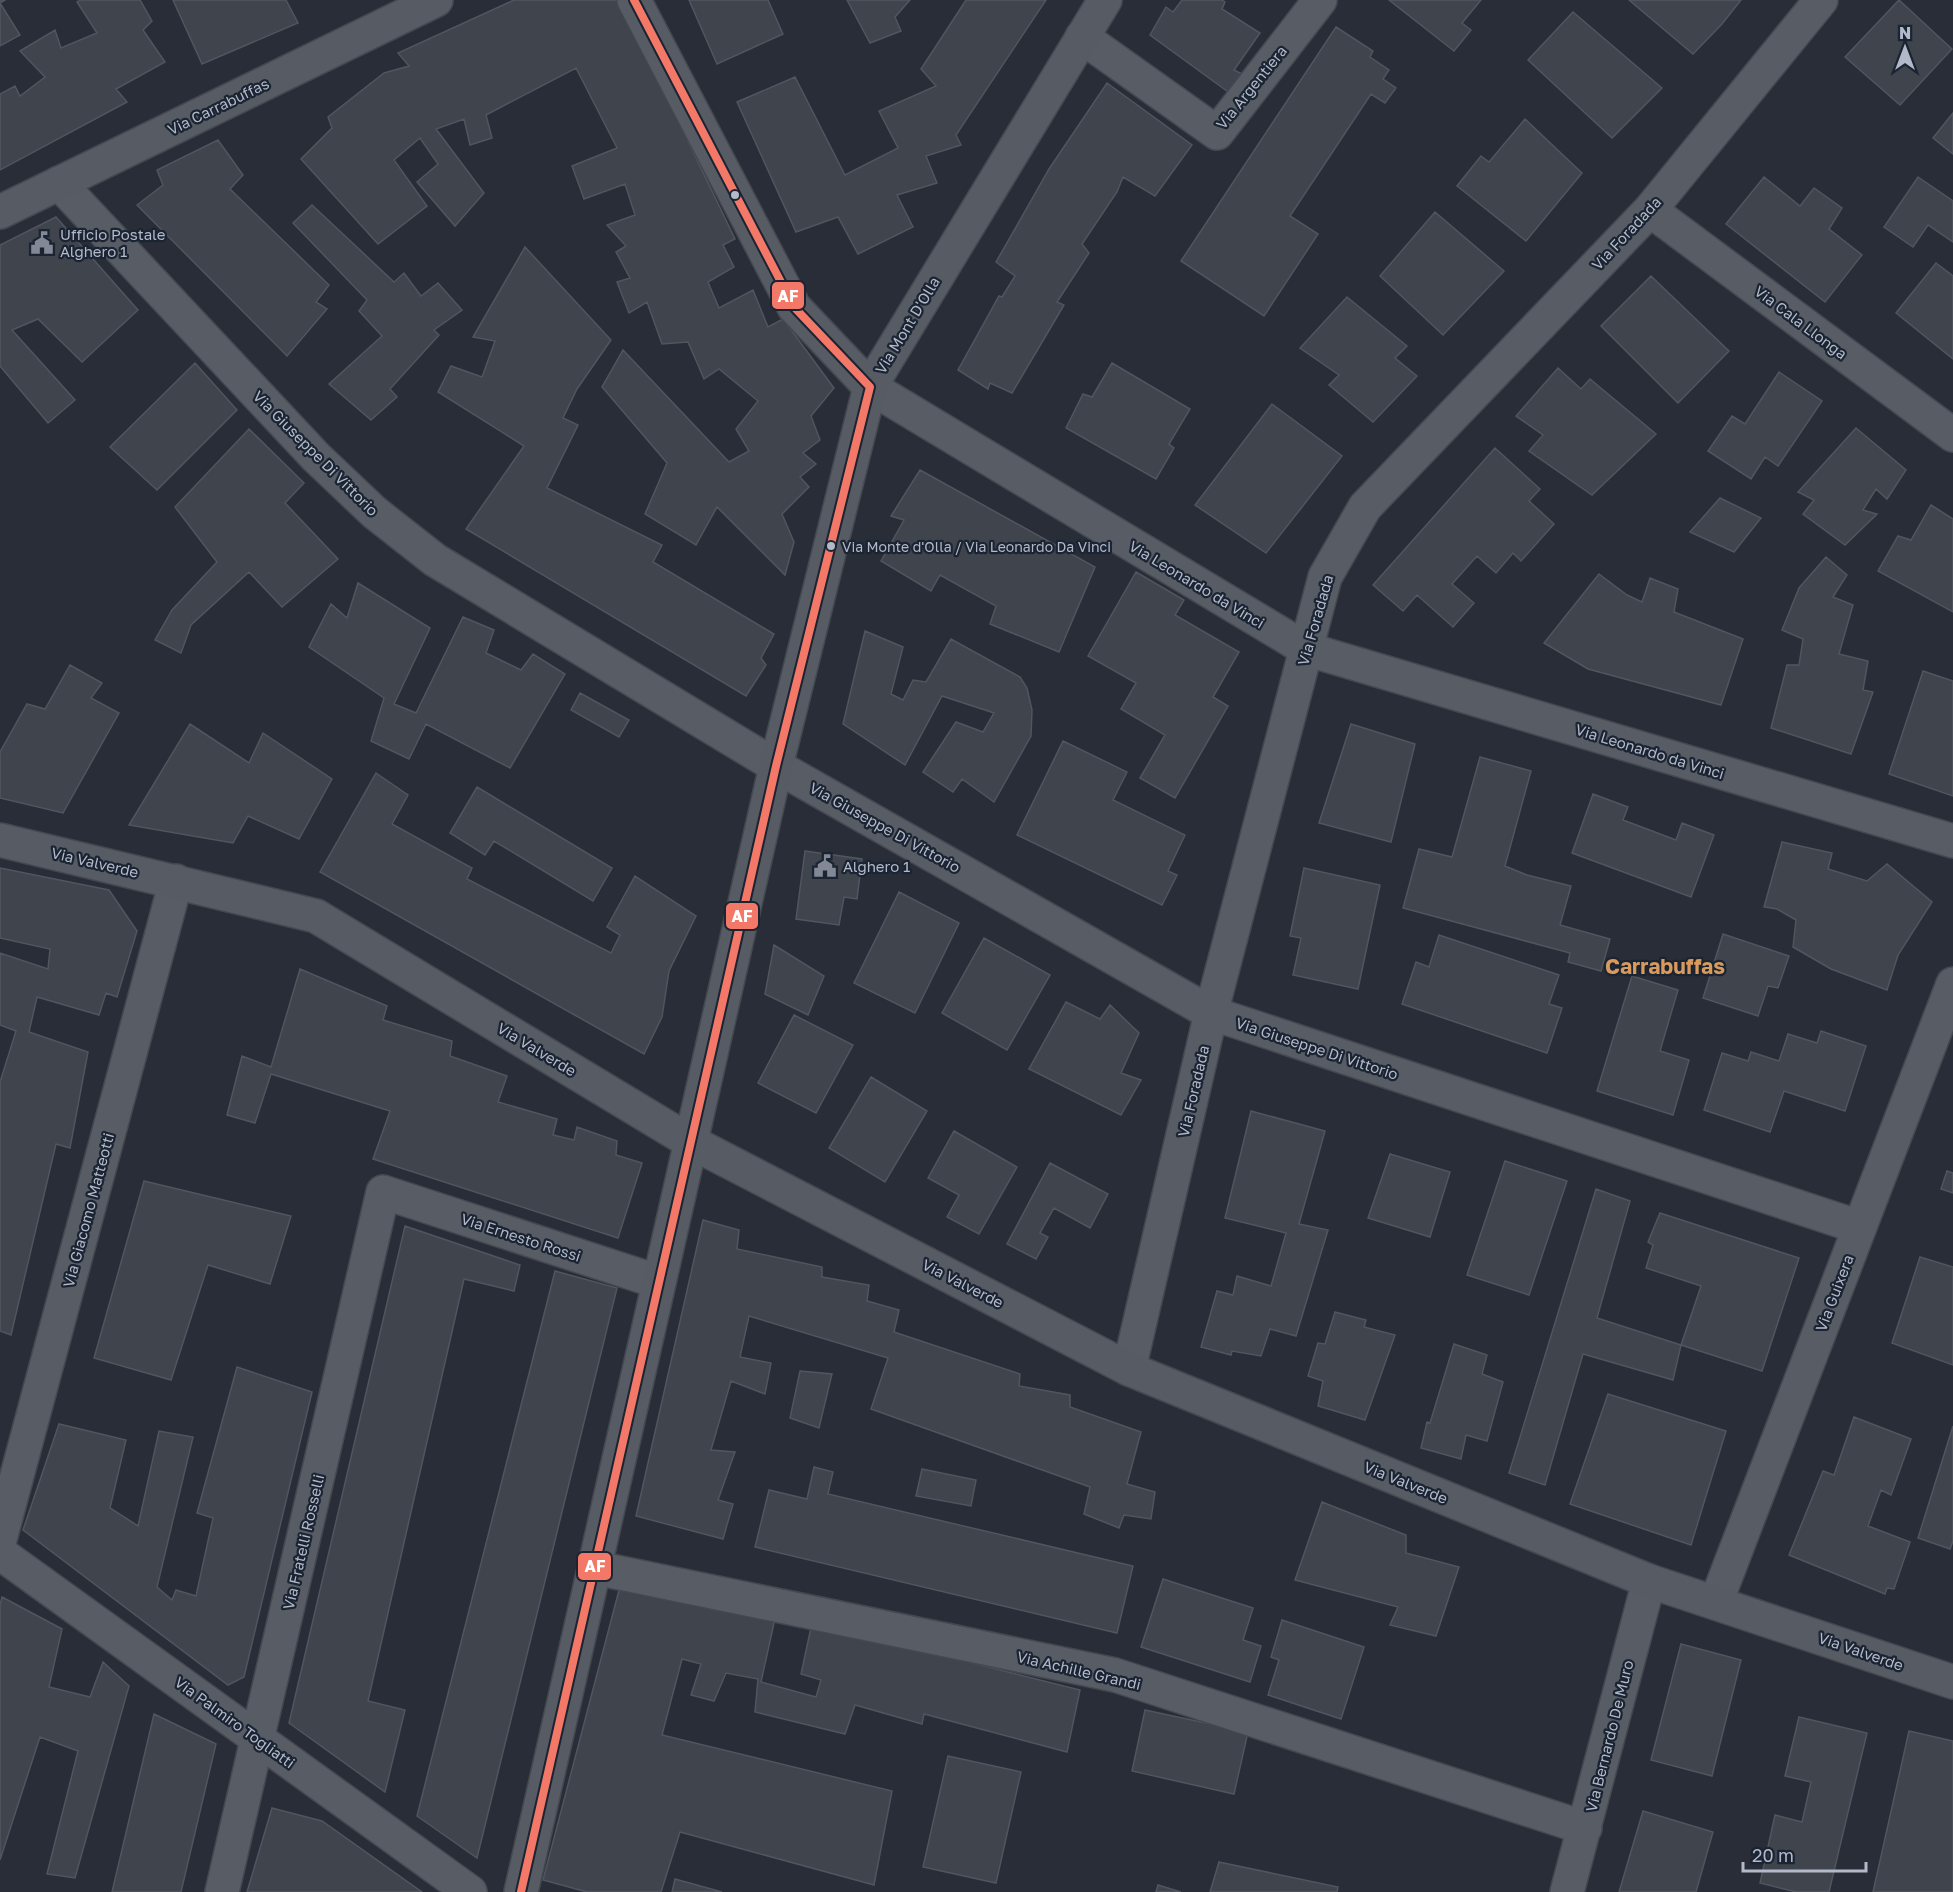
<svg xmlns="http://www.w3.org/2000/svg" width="1953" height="1892" font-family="'Golos Text',sans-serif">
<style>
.building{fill:#40444d;stroke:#50555f;stroke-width:1.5}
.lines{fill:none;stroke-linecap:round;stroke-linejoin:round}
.street-casing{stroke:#444850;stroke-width:36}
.secondary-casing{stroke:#444850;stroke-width:36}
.street{stroke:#585d65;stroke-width:33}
.secondary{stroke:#575b63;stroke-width:33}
.bus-1-casing{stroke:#1b2432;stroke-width:12}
.bus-1{stroke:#f37867;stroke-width:8}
.bus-dot{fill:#b2b9c9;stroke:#1b2432;stroke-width:2}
.labels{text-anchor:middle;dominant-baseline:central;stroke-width:4.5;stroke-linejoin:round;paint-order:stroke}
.bus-label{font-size:14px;fill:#b2b9c9;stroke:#1b2432;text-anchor:start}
.street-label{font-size:15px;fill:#b2b9c9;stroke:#1b2432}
.poi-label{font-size:15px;fill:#b2b9c9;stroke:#1b2432;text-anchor:start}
.district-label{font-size:21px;font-weight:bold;fill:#d89a5d;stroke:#1b2432}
.line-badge{stroke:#1b2432;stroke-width:2}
.badge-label{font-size:16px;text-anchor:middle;font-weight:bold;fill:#fff}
</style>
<rect width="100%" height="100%" fill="#282d37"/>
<path class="building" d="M0,0H5L0,3L20,35L0,46Z
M80,0H140L152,21L143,30L165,62L116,89L127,102L0,170V94L15,86L20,96L45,77L20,51L55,30L61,48L97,33L77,2Z
M173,0H286L298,23L202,64Z
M514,0H620L735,239L723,245L734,267L708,282L719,308L753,290L768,327L783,319L834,388L811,416L820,440L803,453L816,464L800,477L809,487L782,514L794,542L785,575L717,507L696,545L645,514L667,463L602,387L623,350L729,462L749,451L736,429L758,401L719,369L704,379L688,342L662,344L647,302L629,313L617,282L630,278L616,252L626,246L607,225L635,215L625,184L584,199L572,166L617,148L576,68L486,115L492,138L470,145L464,119L436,129L484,193L455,226L417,182L438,164L420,138L394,160L427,206L378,244L301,159L332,128L328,117L384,73L409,66L398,53Z
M689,0H768L783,34L717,64Z
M847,0H910L895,17L901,31L870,43Z
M966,0H1046L956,135L961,145L926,156L937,183L897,195L913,227L858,254L838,217L796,232L737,102L795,77L845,175L898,148L879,111L936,86L921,69Z
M1182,0H1222L1225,2L1222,9L1260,33L1234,70L1244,75L1231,94L1150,35L1166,7L1173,12Z
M1389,0H1481L1462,23L1471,30L1454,51Z
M1629,0H1741L1722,24L1693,54Z
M1899,0L1952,49L1900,105L1845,57Z
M1573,12L1662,88L1612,138L1528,60Z
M1336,27L1373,51L1370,57L1389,70L1383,79L1396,88L1385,103L1371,94L1290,216L1318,234L1264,316L1181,261Z
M1107,83L1192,145L1155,196L1123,177L1117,192L1082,244L1089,253L1057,302L1064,305L1012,393L990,383L988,389L958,370L999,296L1002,297L1015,276L996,262L1049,169Z
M1953,113V154L1933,138Z
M1525,119L1582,173L1526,241L1457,186L1481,156L1489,162Z
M218,140L243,175L230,189L329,285L316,302L327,309L287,356L137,205L163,185L157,170Z
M1764,177L1800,206L1814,188L1842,208L1829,229L1862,255L1825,302L1726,224Z
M1918,177L1953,201V242L1928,225L1913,247L1884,227Z
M312,205L394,282L404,273L421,296L438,283L462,310L434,330L439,335L390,389L397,397L371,420L329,384L382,336L359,311L367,300L293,223Z
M1435,212L1504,271L1443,335L1380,276Z
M56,217L138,310L82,362L38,319L12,330L75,400L48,423L0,366V245Z
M525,247L611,340L577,389L563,418L578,425L547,488L662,545L653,562L774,634L761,658L766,665L746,696L466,529L524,446L438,392L451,366L482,377L495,341L473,337Z
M1936,263L1953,276V359L1896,313Z
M1651,276L1729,351L1678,403L1601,326Z
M1347,297L1407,346L1395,358L1417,376L1373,422L1329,385L1339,375L1300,348Z
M195,363L237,410L157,490L110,447Z
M1112,363L1190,409L1169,444L1174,448L1156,479L1066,428L1083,394L1092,397Z
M1558,368L1581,389L1590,379L1656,434L1592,495L1529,451L1543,435L1516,416Z
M1779,372L1822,401L1778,466L1765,457L1751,479L1708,451L1732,416L1745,424Z
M1272,404L1342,456L1266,553L1195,505Z
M1856,428L1906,470L1887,499L1876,489L1863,510L1877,514L1845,545L1803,514L1814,500L1798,492Z
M249,429L304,483L285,503L338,559L282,607L249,572L191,625L181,653L155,640L172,610L217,562L175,507Z
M1495,448L1540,489L1529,501L1554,524L1521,561L1513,553L1496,573L1477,556L1452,584L1474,603L1453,627L1417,595L1403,611L1373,585Z
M920,470L1095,567L1059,652L990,624L996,606L940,575L931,591L881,561L904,520L891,516Z
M1720,498L1761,518L1734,552L1690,532Z
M1931,505L1953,519V612L1878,571L1898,536L1911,540Z
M1826,557L1847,575L1833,597L1853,605L1839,654L1868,661L1863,690L1873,692L1851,754L1771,728L1787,665H1799L1803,639L1782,630L1799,588Z
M1136,572L1184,600L1175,615L1239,652L1213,697L1228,706L1175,798L1140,778L1165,735L1121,709L1136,683L1088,656Z
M1599,574L1627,595L1642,602L1650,578L1678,589L1674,612L1743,639L1721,705L1588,669L1544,643Z
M358,583L430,628L394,704L416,713L463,617L494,630L486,653L521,670L533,654L565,674L510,768L426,724L409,759L371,741L384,698L309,647L331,604L347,618Z
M865,631L903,647L891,694L903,700L913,680L926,682L951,639L1020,677L1027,688L1032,710L1031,736L994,802L962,779L953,792L923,772L956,722L983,732L994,713L942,696L905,765L843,724Z
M70,665L102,683L91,698L119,713L63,813L0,798V752L27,704L45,709Z
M1923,671L1953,681V796L1889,774Z
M580,693L629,720L619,737L571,710Z
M190,724L249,763L263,733L332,779L299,839L248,816L233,843L129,825Z
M1351,724L1415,744L1391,842L1319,823Z
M1063,741L1127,772L1113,800L1185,835L1168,871L1177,875L1162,905L1017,835Z
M1480,757L1531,771L1505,866L1527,875L1571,886L1560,925L1610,939L1601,971L1568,962L1570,953L1403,908L1419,849L1452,857Z
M376,773L408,795L392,824L472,868L467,879L611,953L620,935L607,927L635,876L696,916L669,971L662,1017L644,1054L320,872Z
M477,787L612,868L593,901L494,841L485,855L450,833Z
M1593,794L1628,807L1623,820L1676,840L1682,823L1714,835L1691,897L1572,853Z
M1782,842L1832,853L1828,869L1867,881L1887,864L1932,902L1898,955L1887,990L1831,969L1793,947L1796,920L1777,909L1764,907Z
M805,851L862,859L857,899L844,897L839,925L796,919Z
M0,868L109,890L137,931L117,997L106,993L99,1015L37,997L29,1032L88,1052L70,1148L56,1144L11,1335L0,1331V1082L16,1031L0,1025V953L48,969L50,949L0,938Z
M1304,868L1380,885L1358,989L1293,975L1301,938L1290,936Z
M899,892L959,923L915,1013L854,983Z
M1723,934L1789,956L1778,988L1768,986L1758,1016L1703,998Z
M1439,935L1559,975L1549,1004L1562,1008L1547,1053L1402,1004L1416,962L1429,967Z
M984,938L1050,975L1007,1050L942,1013Z
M774,945L824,976L808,1015L765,994Z
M300,969L387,1006L383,1020L452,1041L450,1056L507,1076L498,1102L557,1119L553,1135L574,1140L577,1127L617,1141L616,1155L642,1163L618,1238L373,1159L390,1111L271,1074L255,1123L227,1115L242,1056L271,1067Z
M1632,976L1678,990L1660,1051L1689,1060L1673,1115L1597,1091Z
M1066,1002L1100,1019L1110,1005L1139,1033L1121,1073L1141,1080L1121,1115L1029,1069Z
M794,1015L853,1045L816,1113L758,1083Z
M1821,1031L1866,1046L1845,1111L1784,1091L1770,1132L1704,1110L1722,1053L1748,1061L1751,1052L1779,1061L1788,1034L1817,1043Z
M871,1077L927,1111L885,1182L829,1148Z
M1251,1111L1325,1131L1299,1224L1328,1230L1296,1336L1270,1329L1261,1356L1232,1351L1231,1355L1201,1347L1217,1291L1233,1295L1237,1276L1271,1286L1286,1233L1225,1218Z
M954,1131L1017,1167L979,1234L947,1217L959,1195L928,1178Z
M1390,1154L1450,1172L1430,1237L1368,1218Z
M1505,1161L1567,1181L1529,1295L1467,1275Z
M1050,1163L1108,1194L1090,1228L1054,1208L1040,1233L1048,1237L1036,1259L1007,1244Z
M1947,1171L1953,1173V1193L1941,1189Z
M144,1181L291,1216L270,1284L208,1265L171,1380L94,1358Z
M1596,1189L1630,1201L1597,1318L1681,1345L1673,1380L1583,1354L1545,1485L1509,1473Z
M1660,1213L1799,1258L1762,1371L1681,1345L1701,1286L1646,1268L1653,1245L1648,1242Z
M703,1220L739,1230L737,1249L822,1267V1277L869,1285L867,1301L899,1310L894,1332L1020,1374L1019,1386L1070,1395V1407L1141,1432L1127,1484L1155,1492L1151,1519L1124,1515L1119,1528L1084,1514L1090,1487L871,1409L888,1358L749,1316L740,1357L771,1363L765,1394L731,1381L711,1450L735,1452L718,1500L733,1504L723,1539L636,1516Z
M405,1226L520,1265L514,1291L464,1279L368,1701L405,1710L385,1792L289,1723Z
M1920,1257L1953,1267V1365L1892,1343Z
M555,1271L617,1288L477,1858L417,1816Z
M1335,1312L1366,1320L1364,1327L1395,1335L1365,1420L1318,1406L1323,1381L1308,1376L1318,1343L1325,1344Z
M1454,1344L1487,1355L1482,1374L1503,1382L1487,1441L1466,1435L1461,1459L1421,1448L1427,1422L1430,1423Z
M237,1367L312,1392L244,1677L228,1685L23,1530L59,1424L126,1440L110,1508L138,1526L159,1431L193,1437L157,1587L172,1600L176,1590L196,1596L213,1518L197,1513Z
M800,1371L832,1374L819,1428L790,1418Z
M1608,1394L1726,1431L1691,1545L1570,1504Z
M1854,1417L1911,1439L1891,1495L1881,1490L1868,1526L1910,1542L1894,1589L1887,1588L1885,1594L1789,1555L1823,1471L1834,1475Z
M1953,1426V1541L1950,1549L1918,1538Z
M814,1467L833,1472L828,1494L1133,1566L1117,1633L755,1547L769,1490L807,1499Z
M922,1469L976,1480L971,1506L916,1496Z
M1322,1502L1406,1535V1553L1459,1567L1436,1636L1390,1625L1398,1607L1295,1580Z
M623,1575L776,1614L761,1682L816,1697L821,1680L801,1674L812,1623L1080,1690L1067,1752L924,1714L922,1724L855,1705L845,1734L755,1712L758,1679L726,1673L714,1701L691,1695L701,1664L682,1659L662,1735L892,1791L874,1885L680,1832L661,1892H587L543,1880Z
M1163,1579L1253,1608L1243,1640L1261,1646L1250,1682L1141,1647Z
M2,1597L62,1629L49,1687L90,1697L103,1662L129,1686L75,1878L47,1874L78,1751L40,1737L0,1860V1605Z
M1282,1620L1364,1647L1341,1719L1268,1695L1279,1660L1271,1657Z
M1681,1644L1741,1660L1712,1776L1651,1760Z
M1145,1710L1248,1732L1234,1794L1132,1771Z
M154,1714L216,1744L181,1892H112Z
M1799,1717L1867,1733L1829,1892H1796L1760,1883L1775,1815L1802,1822L1811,1782L1785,1776Z
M1909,1731L1953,1741V1892H1873Z
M948,1756L1021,1772L996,1883L923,1867Z
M272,1808L322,1821L422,1892H247Z
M1643,1811L1713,1832L1696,1892H1619Z
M1219,1862L1338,1887L1337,1892H1210Z
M675,1879L722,1892H672Z
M1158,1885L1181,1892H1156Z"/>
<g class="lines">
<g class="street-casing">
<path id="street" d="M1082,37L1217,133L1320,0
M59,183L316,457L374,512L435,560L776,766L1211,1013L1859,1227
M1650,210L1953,435
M870,387L1306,649L1953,841
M1129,1369L1211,1013L1325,577L1365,507L1650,210L1821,0
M0,1539L176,881
M0,1553L470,1892
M596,1568L1115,1675L1585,1828
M1716,1602L1953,984
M222,1892L383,1192L659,1282
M1567,1892L1649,1581"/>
</g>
<g class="secondary-casing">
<path id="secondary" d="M634,0L794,307L870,387
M0,212L436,0
M0,840L316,916L691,1142L1129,1369L1649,1581L1953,1682
M521,1892L776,766L870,387L1105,0"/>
</g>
<use href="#street" class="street"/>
<use href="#secondary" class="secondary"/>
<g class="bus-1-casing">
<path id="bus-1" d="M521,1892L776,766L870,387L794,307L634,0"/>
</g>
<use href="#bus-1" class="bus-1"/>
</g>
<defs>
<g id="civic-bare" transform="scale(1.8)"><path d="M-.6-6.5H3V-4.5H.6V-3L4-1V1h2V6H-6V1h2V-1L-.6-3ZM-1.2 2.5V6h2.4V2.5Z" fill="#828896" stroke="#1b2432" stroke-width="2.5" paint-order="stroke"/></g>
</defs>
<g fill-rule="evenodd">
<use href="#civic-bare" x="42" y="243"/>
<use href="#civic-bare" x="825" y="866"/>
</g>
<g class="bus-dot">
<circle cx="735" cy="195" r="5"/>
<circle cx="831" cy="546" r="5"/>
</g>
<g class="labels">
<g class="bus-label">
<text x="842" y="546">Via Monte d'Olla / Via Leonardo Da Vinci</text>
</g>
<g class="street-label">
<text transform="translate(1251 87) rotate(-51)">Via Argentiera</text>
<text transform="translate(218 106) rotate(-26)">Via Carrabuffas</text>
<text transform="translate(1626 233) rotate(-47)">Via Foradada</text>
<text transform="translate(1801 322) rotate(37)">Via Cala Llonga</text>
<text transform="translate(907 325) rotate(-59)">Via Mont D'Olla</text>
<text transform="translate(316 453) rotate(45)">Via Giuseppe Di Vittorio</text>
<text transform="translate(1197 584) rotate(31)">Via Leonardo da Vinci</text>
<text transform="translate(1315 620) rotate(-74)">Via Foradada</text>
<text transform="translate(1650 751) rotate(17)">Via Leonardo da Vinci</text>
<text transform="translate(885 827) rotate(29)">Via Giuseppe Di Vittorio</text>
<text transform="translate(95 862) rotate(13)">Via Valverde</text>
<text transform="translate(1317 1048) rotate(18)">Via Giuseppe Di Vittorio</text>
<text transform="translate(537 1049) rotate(31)">Via Valverde</text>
<text transform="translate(1193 1091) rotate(-77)">Via Foradada</text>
<text transform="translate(88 1210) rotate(-75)">Via Giacomo Matteotti</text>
<text transform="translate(521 1237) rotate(18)">Via Ernesto Rossi</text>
<text transform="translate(963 1283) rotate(27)">Via Valverde</text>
<text transform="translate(1834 1293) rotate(-69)">Via Guixera</text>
<text transform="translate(1406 1482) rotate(22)">Via Valverde</text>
<text transform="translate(303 1542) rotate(-77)">Via Fratelli Rosselli</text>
<text transform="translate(1861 1651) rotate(19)">Via Valverde</text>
<text transform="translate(1079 1670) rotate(13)">Via Achille Grandi</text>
<text transform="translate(235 1722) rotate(36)">Via Palmiro Togliatti</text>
<text transform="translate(1609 1736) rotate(-76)">Via Bernardo De Muro</text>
</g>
<g class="poi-label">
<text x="60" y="234">Ufficio Postale<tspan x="60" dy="17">Alghero 1</tspan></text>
<text x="843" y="866">Alghero 1</text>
</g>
<g class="district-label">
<text x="1665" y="966">Carrabuffas</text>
</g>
</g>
<g class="line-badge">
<rect x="771" y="281" width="34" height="29" rx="6" fill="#f37867"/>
<rect x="725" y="902" width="34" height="28" rx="6" fill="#f37867"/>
<rect x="577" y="1552" width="35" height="29" rx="6" fill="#f37867"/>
</g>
<g class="badge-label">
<text x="788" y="302">AF</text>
<text x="742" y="922">AF</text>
<text x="595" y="1572">AF</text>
</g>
<g transform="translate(1905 48)" stroke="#1b2432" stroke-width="4.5" paint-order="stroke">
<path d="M0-4.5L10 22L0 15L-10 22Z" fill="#b2b9c9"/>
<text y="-9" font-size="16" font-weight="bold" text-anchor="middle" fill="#b2b9c9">N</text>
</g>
<path d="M1743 1862v9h123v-9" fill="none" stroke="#b2b9c9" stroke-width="3"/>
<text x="1752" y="1862" font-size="18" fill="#b2b9c9" stroke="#1b2432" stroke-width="4.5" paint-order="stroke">20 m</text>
</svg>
